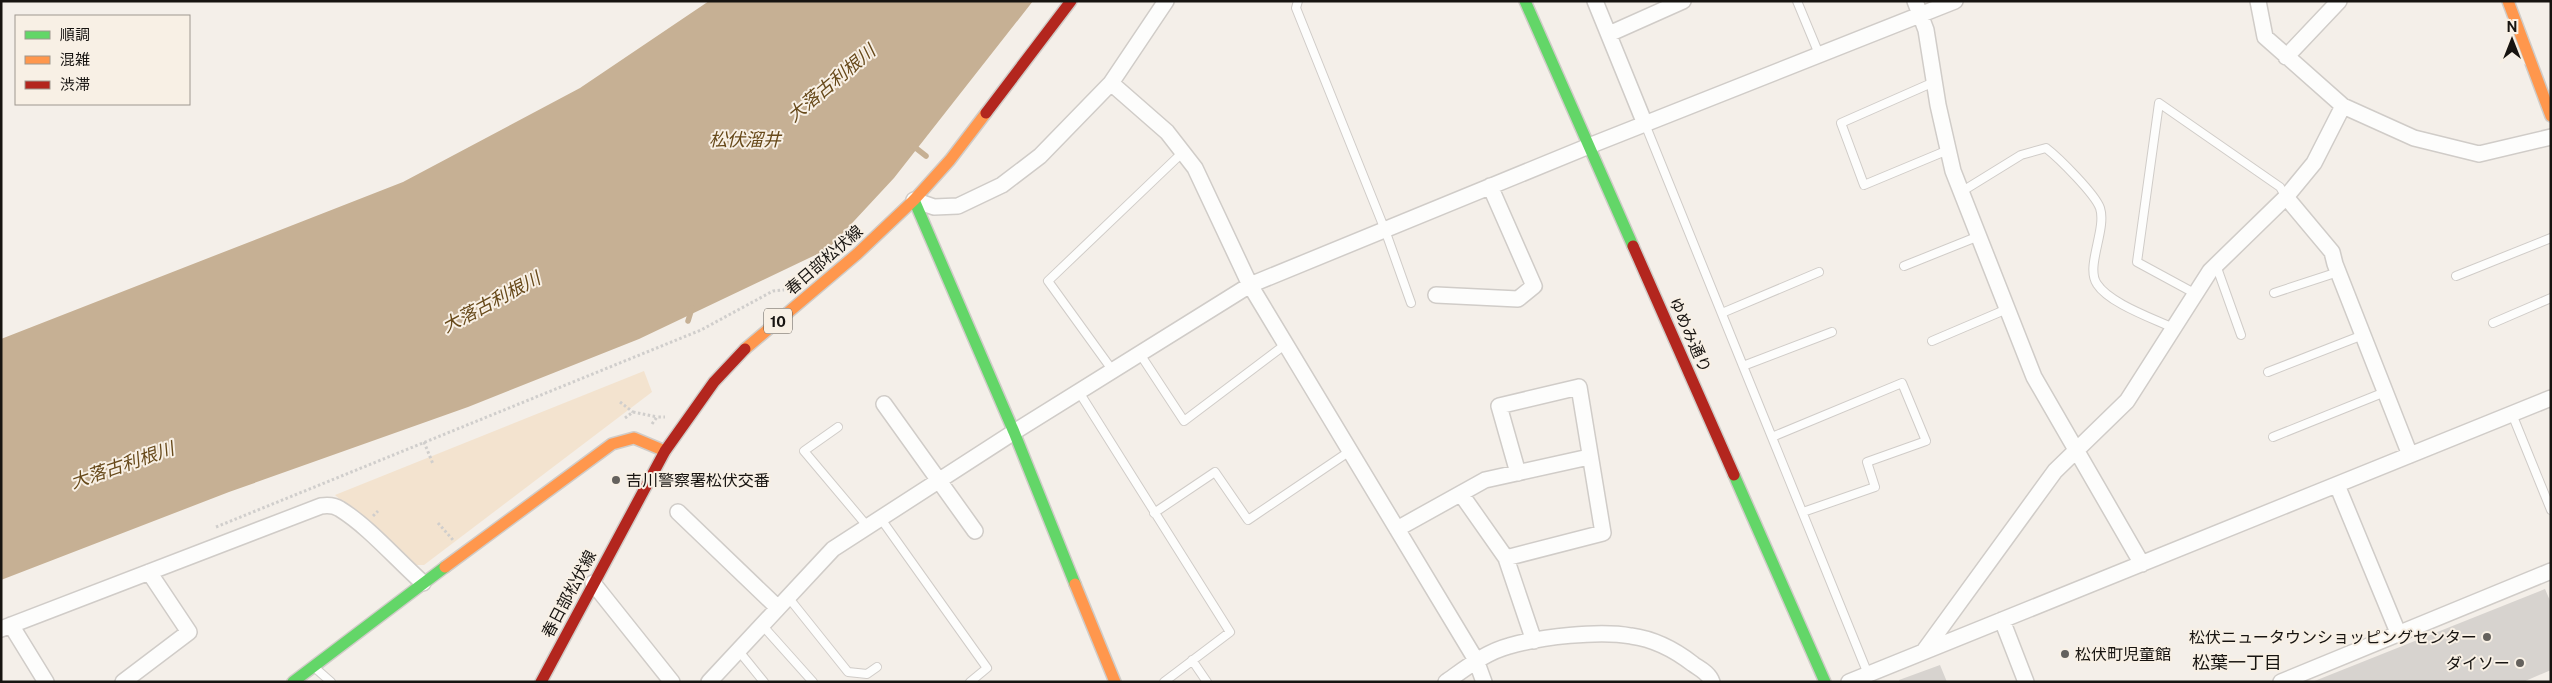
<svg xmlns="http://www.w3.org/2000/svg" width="2552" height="683" font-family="'Public Sans','Noto Sans JP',sans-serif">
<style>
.green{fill:#f3e3cf}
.water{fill:#c6b094}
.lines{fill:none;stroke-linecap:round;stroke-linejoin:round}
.stream{stroke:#c6b094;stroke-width:5.5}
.building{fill:#d7d3cf}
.lane-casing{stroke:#d0ccc8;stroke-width:10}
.street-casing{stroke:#d0ccc8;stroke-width:18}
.fast-casing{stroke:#d0ccc8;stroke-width:14}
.slow-casing{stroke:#d0ccc8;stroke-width:14}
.jam-casing{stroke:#d0ccc8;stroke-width:14}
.path{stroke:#d0cecc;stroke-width:3;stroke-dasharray:2.5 2.5;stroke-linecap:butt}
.lane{stroke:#fdfdfc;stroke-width:8}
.street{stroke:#fdfdfc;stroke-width:15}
.fast{stroke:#63d668;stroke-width:11}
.slow{stroke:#ff974d;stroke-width:11}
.jam{stroke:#b3261e;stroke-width:11}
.poi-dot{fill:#64615d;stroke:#f8f0e5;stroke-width:2}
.labels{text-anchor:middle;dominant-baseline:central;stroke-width:4;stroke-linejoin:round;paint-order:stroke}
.shield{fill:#f8f0e5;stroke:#5a5651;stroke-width:1}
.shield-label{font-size:15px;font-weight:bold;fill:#171411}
.street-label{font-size:16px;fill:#171411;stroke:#f8f0e5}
.poi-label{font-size:16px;fill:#171411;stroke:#f8f0e5;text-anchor:start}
.water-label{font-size:18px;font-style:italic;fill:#67491a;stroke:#f8f0e5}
.neighbourhood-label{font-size:18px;fill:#171411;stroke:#f8f0e5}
</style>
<rect width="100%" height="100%" fill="#f4efe9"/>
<path class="green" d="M644,371L652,392L424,565H414L335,495Z"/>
<path class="water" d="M709,1H1033L894,178L828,249L639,339L468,407L229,492L1,580V339L403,182L580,88Z"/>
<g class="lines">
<path class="stream" d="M912,145L926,156
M688,321L692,308"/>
</g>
<path class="building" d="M2545,589L2551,603V670L2523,682H2312Z
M1940,665L1947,682H1899V680Z"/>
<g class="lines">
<g class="lane-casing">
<path id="lane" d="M1298,1L1296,8L1385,230L1411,303
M1797,1L1819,54
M1934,82L1841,123L1864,185L1948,150
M1645,124L1743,366L1832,332
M1961,192L2021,155L2046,148C2059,158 2095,194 2100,208C2107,229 2085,267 2097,284C2109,303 2152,318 2173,328
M2216,265L2241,335
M1904,266L1979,236
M2456,276L2551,238
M2274,293L2338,272
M2196,294L2137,262L2159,103L2280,187L2286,197
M1722,313L1819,272
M2493,323L2551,298
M1932,341L2007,309
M1140,354L1184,421L1286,344
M1743,366L1868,674
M1113,371L1048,281L1182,153
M2268,372L2363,335
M1079,392L1230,632L1164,682
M2512,414L2551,510
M838,427L804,451L868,527
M1772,437L1902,383L1926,441L1867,462L1875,487L1803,512
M2273,437L2385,392
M1154,513L1215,472L1248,520L1350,451
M881,519L987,668L970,682
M788,597L848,672L867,674L877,667
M762,625L813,682
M738,650L764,682
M1192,660L1207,682
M314,667L331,682"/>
</g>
<g class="street-casing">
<path id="street" d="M1595,1L1645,124
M1915,1L1926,30L1938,105L1953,171L2034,377L2142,564
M2258,1L2265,37L2343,106L2414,138L2479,154L2551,137
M1609,34L1683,1
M2286,57L2339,1
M1111,83L1167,132L1195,168L1250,285L1476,660L1484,682
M2286,197L2332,252L2335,264L2410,455
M914,200L934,207L958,206L1002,185L1040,156L1111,83L1166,1
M1436,295L1518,299L1534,286L1490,186
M884,404L975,531
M2337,485L2399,635
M1461,494L1506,558L1534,641
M678,512L778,608
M1397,529L1485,480L1589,457
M1506,558L1603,533L1579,387L1499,406L1518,473
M593,583L672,682
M2002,620L2026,682
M11,625L46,682
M1,629L321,506C328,505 334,505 340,509C369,527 397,560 423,583
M1924,651L2055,471L2127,401L2210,271L2286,197L2314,163L2343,106
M123,682L189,632L149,572
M709,682L833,549L1014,432L1250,285L1589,146L1955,1
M1446,682C1466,668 1486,652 1509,646C1540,637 1599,630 1631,636C1654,639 1675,650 1693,664C1700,669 1709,673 1712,682
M1849,682L2551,398
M2281,682L2551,571"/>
</g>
<g class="fast-casing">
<path id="fast" d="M1525,1L1633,246
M914,200L1014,432L1075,584
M1734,475L1825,682
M293,682L445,567"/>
</g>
<g class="slow-casing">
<path id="slow" d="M2508,1L2551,116
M745,349L857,254L914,200L950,160L986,113
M445,567L612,444L634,438L665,451
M1075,584L1115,682"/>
</g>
<g class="jam-casing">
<path id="jam" d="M986,113L1071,1
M1633,246L1734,475
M541,682L665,451L714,382L745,349"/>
</g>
<path class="path" d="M620,402L633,412
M625,418L633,412L657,417
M652,424L657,417H665
M424,442L433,464
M373,516L378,511
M438,523L453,540
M216,527L701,330L773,291L784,290"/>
<use href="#lane" class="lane"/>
<use href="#street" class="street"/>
<use href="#fast" class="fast"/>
<use href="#slow" class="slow"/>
<use href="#jam" class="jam"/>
</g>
<g class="poi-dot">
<circle cx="616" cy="480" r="5"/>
<circle cx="2487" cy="637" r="5"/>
<circle cx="2065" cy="654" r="5"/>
<circle cx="2520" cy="663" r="5"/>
</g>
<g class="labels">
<rect class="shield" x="764" y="308.5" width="28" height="25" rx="4"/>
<g class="shield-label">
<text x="778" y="321">10</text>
</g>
<g class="street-label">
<text transform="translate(824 260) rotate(-41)">春日部松伏線</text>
<text transform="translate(1690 335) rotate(66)">ゆめみ通り</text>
<text transform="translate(569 594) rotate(-62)">春日部松伏線</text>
</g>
<g class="poi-label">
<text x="626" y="480">吉川警察署松伏交番</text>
<text x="2477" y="637" text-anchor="end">松伏ニュータウンショッピングセンター</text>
<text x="2075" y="654">松伏町児童館</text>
<text x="2510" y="663" text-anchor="end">ダイソー</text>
</g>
<g class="water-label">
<text transform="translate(831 83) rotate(-40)">大落古利根川</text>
<text x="745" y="139">松伏溜井</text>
<text transform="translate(491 302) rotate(-28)">大落古利根川</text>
<text transform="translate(122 465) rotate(-19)">大落古利根川</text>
</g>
<g class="neighbourhood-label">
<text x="2237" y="662">松葉一丁目</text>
</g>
</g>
<rect width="2552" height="683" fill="none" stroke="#171411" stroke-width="5"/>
<rect x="15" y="15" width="175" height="90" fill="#f8f0e5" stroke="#9e9890"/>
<rect x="25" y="31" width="25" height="8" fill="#63d668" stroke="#9e9890"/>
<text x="60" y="40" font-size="15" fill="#171411">順調</text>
<rect x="25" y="56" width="25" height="8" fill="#ff974d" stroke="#9e9890"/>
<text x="60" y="65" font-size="15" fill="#171411">混雑</text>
<rect x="25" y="81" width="25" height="8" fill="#b3261e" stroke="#9e9890"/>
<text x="60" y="90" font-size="15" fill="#171411">渋滞</text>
<g transform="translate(2512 40)" stroke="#f8f0e5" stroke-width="4" paint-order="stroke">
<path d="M0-4L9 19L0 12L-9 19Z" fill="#171411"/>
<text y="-8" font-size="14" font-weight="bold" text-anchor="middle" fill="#171411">N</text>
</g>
</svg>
